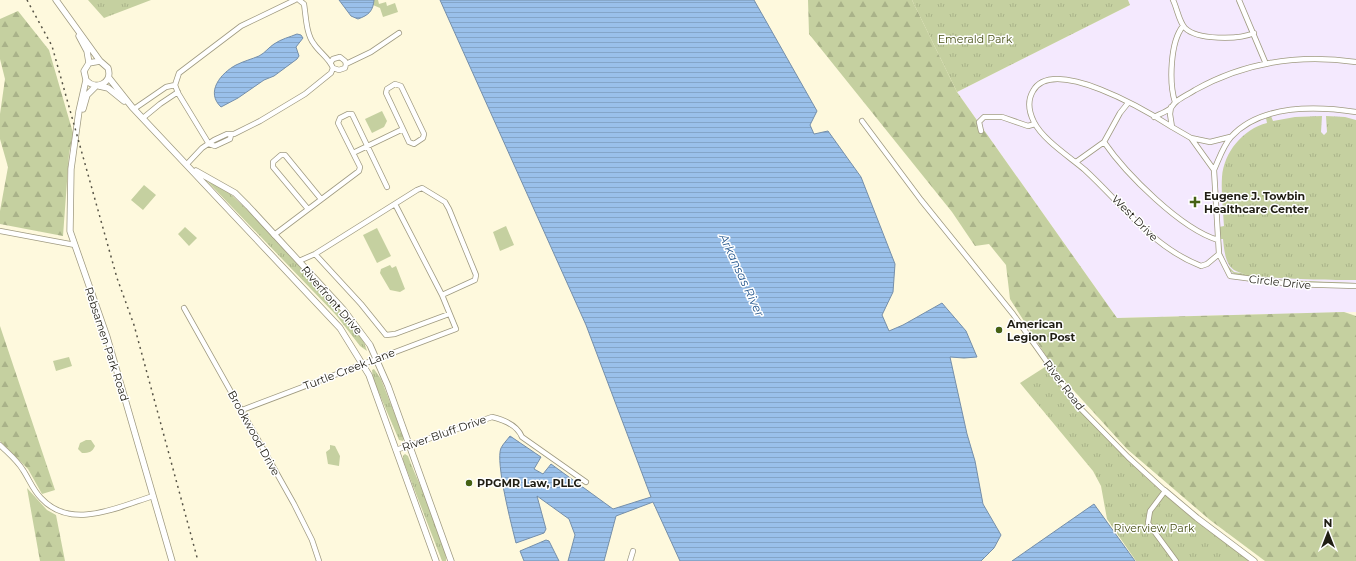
<svg xmlns="http://www.w3.org/2000/svg" width="1356" height="561" font-family="Montserrat,sans-serif">
<style>
.medical{fill:#f4e9fe}
.grass{fill:url(#grass-tufts)}
.forest{fill:url(#forest-firs)}
.pitch{fill:#c5d0a0}
.water{fill:url(#water-rules);stroke:#758faa}
.lines{fill:none;stroke-linecap:round;stroke-linejoin:round}
.minor-casing{stroke:#9f9a81;stroke-width:6}
.tertiary-casing{stroke:#9f9a81;stroke-width:7}
.minor{stroke:#fff;stroke-width:4.5}
.tertiary{stroke:#fff;stroke-width:5.5}
.rail{stroke:#575446;stroke-width:1.5;stroke-dasharray:2 4;stroke-linecap:butt}
.poi-dot{fill:#456113;stroke:#fff;stroke-width:1.5}
.labels{text-anchor:middle;dominant-baseline:central;stroke-width:3;stroke-linejoin:round;paint-order:stroke}
.park-label{font-size:11px;fill:#485116;stroke:#fff}
.poi-label{font-size:11px;font-weight:bold;fill:#201e14;stroke:#fff;text-anchor:start}
.street-label{font-size:11px;fill:#201e14;stroke:#fff}
.water-label{font-size:12px;font-style:italic;fill:#25578d;stroke:#fff}
</style>
<defs>
<pattern id="grass-tufts" width="24" height="20" patternUnits="userSpaceOnUse"><rect width="24" height="20" fill="#c5d0a0"/><path d="M3 7l-1-3M5 7V3M7 7l1-3M15 17l-1-3M17 17v-4M19 17l1-3" fill="none" stroke="#a9b289"/></pattern>
<pattern id="forest-firs" width="22" height="20" patternUnits="userSpaceOnUse"><rect width="22" height="20" fill="#c5d0a0"/><path d="M5 1l3.5 6h-7zM16 11l3.5 6h-7z" fill="#a9b289"/></pattern>
<pattern id="water-rules" width="6" height="5" patternUnits="userSpaceOnUse"><rect width="6" height="5" fill="#9ac0ea"/><path d="M0 2.5h6" fill="none" stroke="#84a5c8"/></pattern>
</defs>
<rect width="100%" height="100%" fill="#fef9dd"/>
<path class="medical" d="M1128,0H1356V312L1117,318L957,92L1130,5Z"/>
<path class="grass" d="M88,0H151L104,18Z
M912,0H1128L1130,5L957,92Z
M1271,116L1273,121L1295,117L1322,116L1321,132L1324,135L1327,132L1326,116L1345,117L1356,120V280C1335,280 1249,280 1234,270C1225,264 1224,249 1223,239H1220L1219,227L1224,226C1223,210 1221,193 1222,177C1224,152 1243,129 1267,123L1266,118Z
M206,180L227,191L257,219L339,307L364,342L367,351L360,346L336,315Z
M1220,241H1221L1222,253L1226,264L1234,272L1282,280L1356,283H1307L1236,275C1224,268 1221,254 1220,241Z
M1045,367C1088,423 1137,472 1191,517C1210,533 1231,545 1249,561H1136L1107,519L1101,486L1093,471L1020,383Z
M374,369L381,379L404,438L403,441L399,440L373,379L372,370Z
M405,454L408,456C416,479 448,541 446,561H442L403,460V456Z"/>
<path class="forest" d="M808,0H912L957,92L1117,318L1344,312L1356,316V561H1265L1210,520L1127,449L1055,370L1010,299L1006,265L989,244L975,246L952,212L809,34Z
M18,11L49,50L73,133L69,154L63,236L0,224V211L8,167L0,139V114L5,79L0,59V19Z
M0,326L55,490L42,494L28,469L0,441Z
M27,488L47,510L56,515L65,561H40Z"/>
<path class="pitch" d="M374,0H378L379,4L386,2L387,6L395,3L398,12L383,17L380,8L373,5Z
M382,111L387,121L384,127L372,133L365,119Z
M144,185L156,195L143,210L131,200Z
M506,226L514,245L500,251L493,232Z
M185,227L197,238L189,246L178,234Z
M377,228L391,256L377,263L363,235Z
M390,265L392,268L396,266L405,289L400,292L390,290L380,273L381,269Z
M69,357L72,366L56,371L53,361Z
M86,440H91L95,446C92,452 90,453 82,453L78,449L80,443Z
M330,445L335,446L340,456L339,466L328,464L326,452L330,449Z"/>
<path class="water" d="M339,0H374C373,11 369,15 358,19L351,16Z
M440,0H754L817,111L810,125L814,134L828,131L861,177L895,264L893,292L882,315L889,331L903,325L942,303L966,331L977,357L964,358L950,357L967,434L975,461L983,504L1001,535L994,548L981,561H680L653,502L616,516L604,561H568L575,535L569,519L537,496L546,529L544,533L516,543C512,527 495,462 501,448C503,444 507,440 510,436L541,457L534,469L543,474L551,464L613,509L651,497L586,325Z
M297,34L301,35L303,38L296,47L299,56L297,59L274,76L264,80L238,98L221,107C205,92 221,73 236,65C244,61 252,59 259,56C265,53 269,47 274,44C281,39 290,37 297,34Z
M1094,504L1135,561H1012Z
M546,540L549,541L559,561H524L520,551Z"/>
<g class="lines">
<g class="minor-casing">
<path id="minor" d="M1173,0C1177,8 1179,22 1185,28C1197,40 1238,40 1254,33
M1239,0L1266,64
M331,62L333,59L340,57L345,61L346,64
M333,68L339,70L345,68L346,64L371,52L399,33
M1175,102C1169,83 1170,42 1183,26
M1171,107L1170,114L1172,127L1191,138L1214,170L1219,254L1230,276L1291,284L1356,286
M134,109L166,87L175,85
M1154,117C1160,114 1166,112 1171,108C1173,105 1174,103 1177,101C1182,97 1189,94 1195,90C1245,62 1300,54 1356,62
M143,118L160,104L178,92
M862,121L921,200L1013,314L1079,407L1128,457L1165,491L1150,511L1148,523L1176,561
M1172,127C1147,111 1053,55 1033,91C1027,101 1029,112 1034,122C1043,140 1070,157 1085,170C1122,204 1152,247 1201,266L1207,264L1219,254
M981,131L979,122L984,117H1002L1028,126L1035,124
M231,135L230,139L215,146L209,144L178,93L175,85L179,73L241,26L295,0
M1191,138L1210,142L1230,137
M1104,142C1126,174 1181,229 1218,240
M353,153L338,123L340,118L348,114H352L387,187
M1076,162L1104,142L1120,113L1128,103
M187,164L202,148L214,140L227,134H234L260,121L305,94L331,73L333,68C329,58 320,53 314,44C306,34 306,16 304,4L299,0
M1214,170C1219,159 1223,146 1231,137C1261,104 1315,106 1356,112
M308,209L273,167V162L281,155H285L321,199
M0,231L75,245
M274,235L359,171L360,167L353,153L403,129L386,93L387,89L395,84L401,86L424,134L423,138L414,144L409,142L403,129
M315,254L361,304L386,335L395,334L449,314
M299,261L315,254L417,190L422,188L445,202L449,209L476,275L475,280L442,295L395,204
M184,308L294,504L312,540L319,561
M242,410L456,329L442,295
M0,445C8,453 17,460 23,470C29,479 33,490 41,498C71,531 118,507 153,496
M396,450L492,417C505,420 517,425 522,437L586,482
M630,561L633,551"/>
</g>
<g class="tertiary-casing">
<path id="tertiary" d="M56,0L100,61L108,68C113,83 96,91 86,80L84,71L89,63L100,61
M79,36L87,51L89,63
M109,78L132,107L340,328L369,375L436,561
M86,80L79,111L71,169L70,231L107,337L172,561
M99,86L108,88L124,101
M83,109L87,95L96,86
M196,171L235,193L248,206L343,309L370,345L388,386L451,561
M1165,491L1197,518L1254,561"/>
</g>
<use href="#minor" class="minor"/>
<use href="#tertiary" class="tertiary"/>
<path class="rail" d="M27,0L52,46L117,278L134,325L198,561"/>
</g>
<g class="poi-dot">
<path d="M1193 196h4v4h4v4h-4v4h-4v-4h-4v-4h4z"/>
<circle cx="999" cy="330" r="4"/>
<circle cx="469" cy="483" r="4"/>
</g>
<g class="labels">
<g class="park-label">
<text x="975" y="39">Emerald Park</text>
<text x="1154" y="528">Riverview Park</text>
</g>
<g class="poi-label">
<text x="1204" y="196">Eugene J. Towbin<tspan x="1204" dy="13">Healthcare Center</tspan></text>
<text x="1007" y="324">American<tspan x="1007" dy="13">Legion Post</tspan></text>
<text x="477" y="483">PPGMR Law, PLLC</text>
</g>
<g class="street-label">
<text transform="translate(1135 218) rotate(45)">West Drive</text>
<text transform="translate(1280 282) rotate(6)">Circle Drive</text>
<text transform="translate(332 300) rotate(49)">Riverfront Drive</text>
<text transform="translate(107 344) rotate(72)">Rebsamen Park Road</text>
<text transform="translate(349 369) rotate(-21)">Turtle Creek Lane</text>
<text transform="translate(1064 385) rotate(53)">River Road</text>
<text transform="translate(254 433) rotate(61)">Brookwood Drive</text>
<text transform="translate(444 433) rotate(-19)">River Bluff Drive</text>
</g>
<g class="water-label">
<text transform="translate(742 275) rotate(65)">Arkansas River</text>
</g>
</g>
<g transform="translate(1328 533)" stroke="#ffffff" stroke-width="3" paint-order="stroke">
<path d="M0-3L7 15L0 10L-7 15Z" fill="#201e14"/>
<text y="-6" font-size="11" font-weight="bold" text-anchor="middle" fill="#201e14">N</text>
</g>
</svg>
